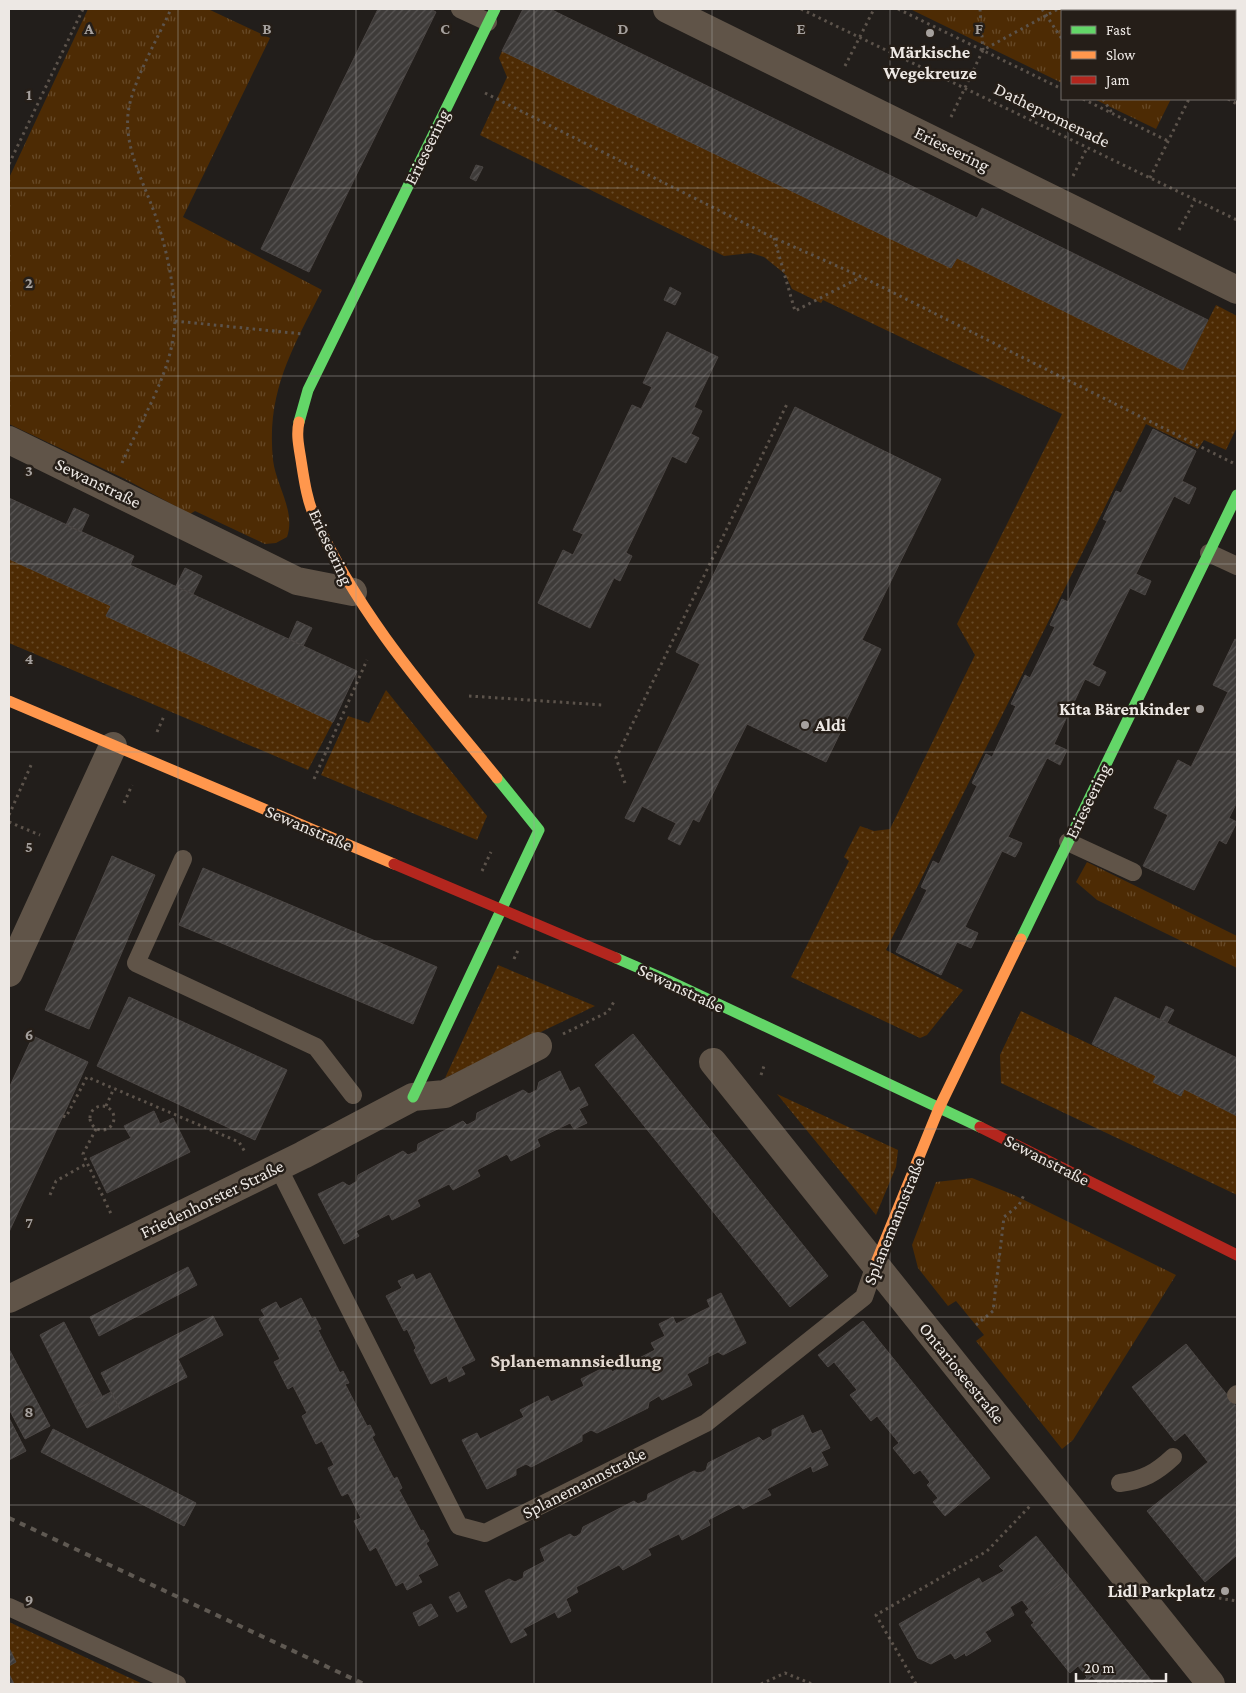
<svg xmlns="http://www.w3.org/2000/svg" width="1246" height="1693" font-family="'Crimson Pro',serif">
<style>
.grass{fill:url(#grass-dots)}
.park{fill:url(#park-tufts)}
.building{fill:url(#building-hatch);stroke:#4b4644}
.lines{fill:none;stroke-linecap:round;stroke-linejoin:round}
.path{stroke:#5c534b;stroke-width:3;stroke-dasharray:2.5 4;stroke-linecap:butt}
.lane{stroke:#605448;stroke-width:18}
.street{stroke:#605448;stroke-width:28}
.fast{stroke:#63d668;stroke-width:11}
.slow{stroke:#ff974d;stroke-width:11}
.jam{stroke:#b3261e;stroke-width:11}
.rail{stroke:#5f5952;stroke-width:4;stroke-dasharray:6 6;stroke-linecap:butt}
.grid{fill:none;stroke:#a6a19e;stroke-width:1;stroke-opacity:0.55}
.poi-dot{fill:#a6a19e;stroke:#251e18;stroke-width:2}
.labels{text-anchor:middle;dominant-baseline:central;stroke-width:5;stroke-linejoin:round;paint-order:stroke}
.poi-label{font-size:18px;font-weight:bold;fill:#ede8e4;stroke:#251e18;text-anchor:end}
.street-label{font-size:18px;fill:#ede8e4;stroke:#251e18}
.neighbourhood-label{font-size:19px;font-weight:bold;fill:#e3d9d1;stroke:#251e18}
.grid-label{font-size:16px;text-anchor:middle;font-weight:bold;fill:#a6a19e;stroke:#251e18;stroke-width:5;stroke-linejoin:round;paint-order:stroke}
</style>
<defs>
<pattern id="grass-dots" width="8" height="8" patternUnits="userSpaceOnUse" patternTransform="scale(1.25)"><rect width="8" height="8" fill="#4d2b04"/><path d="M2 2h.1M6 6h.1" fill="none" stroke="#674a28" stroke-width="1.8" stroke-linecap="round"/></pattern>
<pattern id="park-tufts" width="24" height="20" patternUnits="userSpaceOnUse" patternTransform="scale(1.25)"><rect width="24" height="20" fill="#4d2b04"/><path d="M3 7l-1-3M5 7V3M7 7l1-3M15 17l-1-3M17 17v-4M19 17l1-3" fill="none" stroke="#674a28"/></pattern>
<pattern id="building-hatch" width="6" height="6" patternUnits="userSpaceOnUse" patternTransform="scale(1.25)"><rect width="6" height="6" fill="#3e3b39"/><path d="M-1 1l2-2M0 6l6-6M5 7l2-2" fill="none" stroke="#5a5756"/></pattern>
</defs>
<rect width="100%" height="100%" fill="#221e1b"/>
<path class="grass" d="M502,51L951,268L957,258L1183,370L1216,305L1237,316V427L1226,450L1204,440L1198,449L1146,424L886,950L963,990L927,1035L920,1038L791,977L849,861L844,857L860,826L874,831L890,829L975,655L957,624L1062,414L823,300L821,303L792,289L785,274L764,257L751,253L724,256L480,135L507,77L499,58Z
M9,559L111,606L106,615L333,722L308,770L9,643Z
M386,690L487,816L477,840L321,775L348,716L369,723Z
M498,965L595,1006L445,1078Z
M1021,1011L1156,1076L1153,1082L1180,1096L1184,1089L1237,1116V1195L1001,1083L1000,1055Z
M777,1094L898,1150L896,1167L876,1215Z
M9,1622L143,1684H9Z"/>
<path class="park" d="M88,9H208L270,38L183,217L322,290C293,348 266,391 273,460C276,486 296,511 287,537L276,543L265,544L195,511L190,514L125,479L9,424V178Z
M910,9H1078L1076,11H1062V83Z
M1094,99H1171L1156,129Z
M1087,862L1237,936V968L1097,900L1076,882Z
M972,1178L1014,1195L1176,1275L1073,1440L1062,1449L976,1341L984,1335L956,1301L948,1306L918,1268L912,1245L936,1182Z"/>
<path class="building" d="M378,9H430L436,12L309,272L261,249Z
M523,9H550L977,218L982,208L1208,320L1183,370L957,258L951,268L502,51Z
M1237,45V94L1235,93V50Z
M476,165L483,167L476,181L470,178Z
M670,287L681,293L675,305L664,300Z
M667,332L718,357L694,407L702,411L691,434L699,438L686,463L672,456L626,553L632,556L620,581L614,578L590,628L538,603L563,550L573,555L583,534L573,530L632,405L641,409L652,387L643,383Z
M795,407L941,479L862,640L881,649L826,762L747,724L699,822L693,819L680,845L668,839L676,823L659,815L642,806L634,822L625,818L700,664L676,652Z
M1153,429L1196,451L1182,481L1196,488L1189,504L1174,496L1136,574L1151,581L1145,595L1130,588L1092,665L1106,672L1099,686L1085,679L1054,744L1067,750L1060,765L1047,758L1008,837L1022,843L1019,850L1015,857L1002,851L965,927L978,933L975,940L971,948L957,942L941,975L896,952L927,890L921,887L933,861L939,864L977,786L972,783L986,754L992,757L1016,706L1011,704L1025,675L1030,678L1055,627L1050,625L1062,599L1068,602L1107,521L1103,519L1116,491L1121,493Z
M9,498L134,556L130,565L357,671L333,722L106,616L111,606L9,559Z
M74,508L89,515L81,532L66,525Z
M185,568L202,576L193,594L176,586Z
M297,621L312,628L303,646L289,639Z
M1235,639L1237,640V802L1229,818L1237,822L1226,844L1219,840L1194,890L1143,866L1168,815L1154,808L1178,760L1191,767L1228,692L1213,685Z
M112,856L155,875L89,1029L45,1010Z
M203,868L437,967L413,1024L179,925Z
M129,997L287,1070L255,1140L97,1066Z
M1115,997L1237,1058V1116L1184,1089L1181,1096L1153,1082L1156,1076L1092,1044Z
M1166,1006L1174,1010L1167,1023L1160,1019Z
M633,1034L828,1276L790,1307L595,1065Z
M33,1036L88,1062L9,1232V1088Z
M560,1071L570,1092L579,1087L588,1105L579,1109L587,1123L574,1129L570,1123L537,1139L540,1146L511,1161L507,1154L477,1170L480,1176L453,1190L449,1184L417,1200L420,1206L392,1220L389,1214L356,1231L359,1236L344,1244L318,1194L343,1182L349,1186L357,1181L358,1175L403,1151L408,1155L413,1153L417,1151L418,1144L463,1121L467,1125L471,1123L476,1120L477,1113L523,1090L529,1094L537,1090L539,1082Z
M154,1111L160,1124L173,1118L190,1152L107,1193L90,1158L131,1138L124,1126Z
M188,1267L197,1285L99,1336L90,1317Z
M430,1273L475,1360L461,1367L465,1374L449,1382L447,1376L431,1384L414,1350L416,1348L407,1329L404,1331L386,1296L402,1288L398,1281L413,1274L416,1280Z
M721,1293L746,1343L723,1355L718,1352L708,1357V1363L687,1374L692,1385L662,1400L659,1396L649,1402L648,1408L597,1433L591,1430L582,1435V1441L531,1467L526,1464L516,1469V1475L487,1489L462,1440L477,1433L480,1439L524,1417L520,1410L548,1396L551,1402L584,1386L581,1379L609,1365L612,1372L655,1350L651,1343L665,1336L659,1324L673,1317L676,1324L710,1307L707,1300Z
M301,1298L312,1319L315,1317L321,1329L318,1330L340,1373L343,1371L349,1383L345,1384L367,1426L370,1425L375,1435L372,1437L394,1479L397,1477L402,1488L399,1490L421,1531L423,1530L429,1541L426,1543L438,1565L418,1575L422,1582L407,1590L403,1582L396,1586L376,1547L370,1551L354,1521L361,1518L348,1493L342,1496L328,1468L334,1465L322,1441L316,1444L302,1416L307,1413L293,1386L288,1389L274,1362L280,1359L259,1319L265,1316L261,1310L276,1302L280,1309Z
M213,1316L223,1335L178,1359L187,1377L121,1411L101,1373Z
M863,1321L990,1478L945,1516L933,1502L938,1498L927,1485L930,1482L920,1470L914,1474L893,1448L899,1443L877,1416L871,1421L850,1395L857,1390L834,1362L828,1367L818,1355Z
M64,1322L102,1396L77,1409L40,1335Z
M1186,1344L1237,1407V1555L1205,1582L1147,1511L1208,1462L1185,1433L1175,1441L1132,1387Z
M9,1349L50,1426L25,1439L9,1409Z
M111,1392L121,1411L87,1428L77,1409Z
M803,1415L812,1434L821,1430L830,1448L821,1452L828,1465L813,1472L811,1466L767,1489L771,1495L743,1509L739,1504L708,1520L710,1525L682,1540L679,1534L648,1549L651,1555L623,1570L619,1565L576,1587L578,1592L566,1599L571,1611L558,1618L555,1612L523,1629L527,1635L511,1643L485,1591L509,1579L515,1582L523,1578L524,1572L545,1561L540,1549L570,1534L574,1537L577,1536L581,1533L583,1527L634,1501L638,1504L647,1500L648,1494L694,1471L698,1473L702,1472L706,1470L708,1463L759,1437L763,1441L772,1436V1430Z
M9,1418L26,1451L9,1460Z
M53,1429L196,1503L184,1526L41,1452Z
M1036,1536L1069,1577L1029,1609L1022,1600L1010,1607L1014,1615L985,1632L991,1641L966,1656L965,1653L955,1659L951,1653L931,1664L918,1658L899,1624L979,1578L982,1583L1004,1571L999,1566Z
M1069,1577L1076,1586L1154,1684H1099L1092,1676L1085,1682L1084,1680L1087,1677L1078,1666L1070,1673L1031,1625L1034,1623L1025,1612Z
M459,1592L467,1607L457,1612L449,1597Z
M431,1604L438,1616L419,1626L413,1613Z
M9,1648L16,1662L9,1666Z
M9,1674L14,1684H9Z"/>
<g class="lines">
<path class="path" d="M801,9L1237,220
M898,9L1062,89
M980,9L983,50
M1042,9L1062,39
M845,66L874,9
M485,93L774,238L862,277L1237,465
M1083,99L1168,141
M1103,99L1112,113
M1228,99L1237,104
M951,117L983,50L1058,9
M9,164L83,9
M1073,176L1087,148
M1150,178L1189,99
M1179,230L1195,200
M774,238L795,311L861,277
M175,321L303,334
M122,463C142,418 173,371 175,321C175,291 168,256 159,227C149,191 124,153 128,114C131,84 158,38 171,9
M469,696L603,705
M157,732L164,716
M314,779L367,660
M625,783L616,758L787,404
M124,803L132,785
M9,815L32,763
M9,822L40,835
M482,871L491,852
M514,959L519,948
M563,1034L608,1012L615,1000
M761,1075L764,1066
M90 1118a12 12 0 1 1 24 0a12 12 0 1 1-24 0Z
M106,1106L114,1088
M63,1116L66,1117L87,1077L239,1142L245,1152
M96,1129L83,1154L112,1216
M50,1195L56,1181L86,1164
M976,1325L993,1311L1004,1217L1019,1205L1024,1195
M1174,1591L1237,1601
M761,1684L785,1673L812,1684
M916,1684L876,1615L987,1551L1031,1505"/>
<path class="lane" d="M460,9L488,22
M1209,553L1237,566
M1068,842L1133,872
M183,859L136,963L316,1047L353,1095
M278,1167L459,1526L485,1533L706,1423L864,1297L875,1265
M1236,1395L1237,1394
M1120,1483C1143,1480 1156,1473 1173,1457
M9,1607L177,1684"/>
<path class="street" d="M667,9L1237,290
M9,440L297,581L353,592
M9,973L113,746
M713,1062L1211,1684
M9,1299L303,1155L413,1097L445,1094L538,1046"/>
<path class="fast" d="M299,422L308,390L495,9
M1021,939L1237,495
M616,958L669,981L980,1127
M413,1097L539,830L497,778"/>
<path class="slow" d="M299,422C296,435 299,447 301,460C304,479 307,501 315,518C358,615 431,697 497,778
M9,701L394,864
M875,1265L939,1108L1021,939"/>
<path class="jam" d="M394,864L616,958
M980,1127L1237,1255"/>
<path class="rail" d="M9,1518L364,1684"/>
</g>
<path class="grid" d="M178,9V1684M356,9V1684M534,9V1684M712,9V1684M890,9V1684M1068,9V11M1068,99V1684M9,188H1237M9,376H1237M9,564H1237M9,752H1237M9,941H1237M9,1129H1237M9,1317H1237M9,1505H1237"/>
<g class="poi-dot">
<circle cx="930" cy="33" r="5"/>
<circle cx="1200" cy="709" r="5"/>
<circle cx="805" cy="725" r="5"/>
<circle cx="1225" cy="1591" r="5"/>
</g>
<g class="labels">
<g class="poi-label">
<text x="930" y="52" text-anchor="middle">Märkische<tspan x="930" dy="21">Wegekreuze</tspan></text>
<text x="1190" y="709">Kita Bärenkinder</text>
<text x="815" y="725" text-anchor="start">Aldi</text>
<text x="1215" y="1591">Lidl Parkplatz</text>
</g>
<g class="street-label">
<text transform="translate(1052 115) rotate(26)">Dathepromenade</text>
<text transform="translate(427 147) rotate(-64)">Erieseering</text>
<text transform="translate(952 149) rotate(26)">Erieseering</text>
<text transform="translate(98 483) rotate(26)">Sewanstraße</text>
<text transform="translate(331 547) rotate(65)">Erieseering</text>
<text transform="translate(1088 801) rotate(-64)">Erieseering</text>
<text transform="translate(309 828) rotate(23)">Sewanstraße</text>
<text transform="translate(681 988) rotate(25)">Sewanstraße</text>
<text transform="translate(1047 1160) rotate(27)">Sewanstraße</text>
<text transform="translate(212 1199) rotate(-26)">Friedenhorster Straße</text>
<text transform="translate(894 1221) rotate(-68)">Splanemannstraße</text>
<text transform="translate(962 1373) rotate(51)">Ontarioseestraße</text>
<text transform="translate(584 1483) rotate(-27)">Splanemannstraße</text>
</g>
<g class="neighbourhood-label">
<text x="576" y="1360">Splanemannsiedlung</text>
</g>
</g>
<g class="grid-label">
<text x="89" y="34">A</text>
<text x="267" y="34">B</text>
<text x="445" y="34">C</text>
<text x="623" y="34">D</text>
<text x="801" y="34">E</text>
<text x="979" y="34">F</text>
<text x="29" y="100">1</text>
<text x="29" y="288">2</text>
<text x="29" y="476">3</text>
<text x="29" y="664">4</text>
<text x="29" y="852">5</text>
<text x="29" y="1040">6</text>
<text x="29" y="1228">7</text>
<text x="29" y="1417">8</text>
<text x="29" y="1605">9</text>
</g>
<rect width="1246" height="1693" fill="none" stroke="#ede8e4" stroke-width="20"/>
<rect x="1061" y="10" width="175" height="90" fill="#251e18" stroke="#756f6a"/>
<rect x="1071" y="26" width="25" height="8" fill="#63d668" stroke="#756f6a"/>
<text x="1106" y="35" font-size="15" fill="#ede8e4">Fast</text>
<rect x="1071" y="51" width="25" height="8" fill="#ff974d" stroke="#756f6a"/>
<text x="1106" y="60" font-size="15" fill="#ede8e4">Slow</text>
<rect x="1071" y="76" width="25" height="8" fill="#b3261e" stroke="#756f6a"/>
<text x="1106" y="85" font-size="15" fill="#ede8e4">Jam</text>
<path d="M1076 1673v8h90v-8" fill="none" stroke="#ede8e4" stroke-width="2.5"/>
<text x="1084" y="1673" font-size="15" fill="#ede8e4" stroke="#251e18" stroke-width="4" paint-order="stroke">20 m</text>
</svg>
